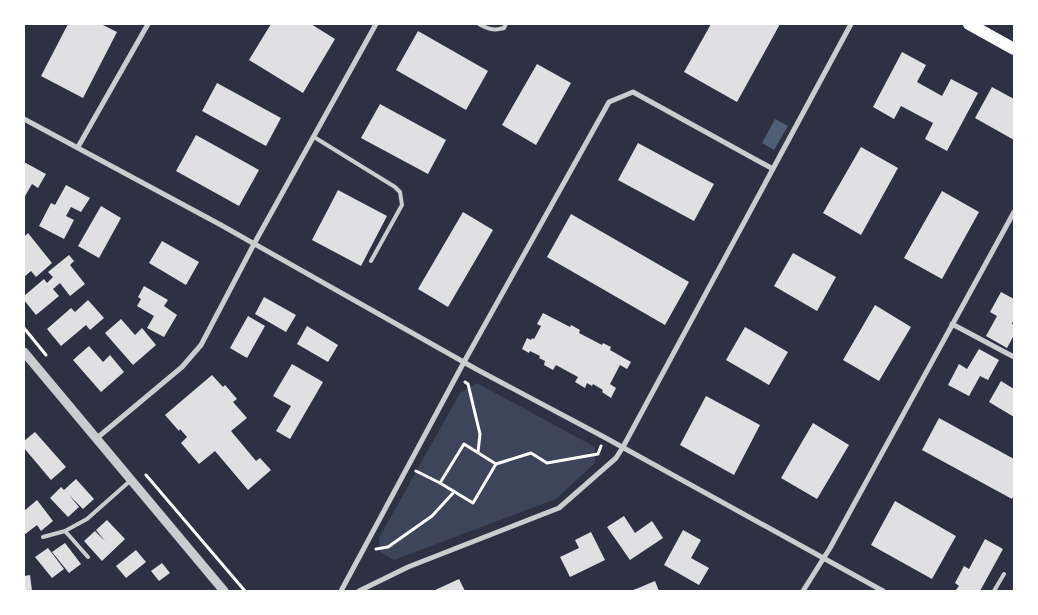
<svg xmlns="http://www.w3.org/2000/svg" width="1038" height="615" font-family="Karla,sans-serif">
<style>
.green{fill:#3c4559}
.water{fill:#4f5d75}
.building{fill:#e0e0e3}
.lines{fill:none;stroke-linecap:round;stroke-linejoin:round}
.path{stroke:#fff;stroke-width:3}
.service{stroke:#caccd0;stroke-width:4}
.minor{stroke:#caccd0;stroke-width:5}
.tertiary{stroke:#caccd0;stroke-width:9}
.primary{stroke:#fff;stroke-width:12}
</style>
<rect width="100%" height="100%" fill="#2d3142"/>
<path class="green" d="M477,383L595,447V463L556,499L394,560L380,552L379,538L460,393Z"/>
<path class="water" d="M775,119L788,126L774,150L762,143Z"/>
<path class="building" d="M68,24H101L117,32L83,98L41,76Z
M271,24H311L335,39L303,93L249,60Z
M711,24H780L737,102L684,72Z
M418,31L488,71L466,110L396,70Z
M902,52L926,65L917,82L942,96L951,79L978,93L947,151L925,139L933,123L901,106L894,119L873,107Z
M537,64L571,83L536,145L502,125Z
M217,83L281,118L266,146L202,111Z
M992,87L1014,99V140L975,118Z
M380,104L446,140L428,174L361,138Z
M196,135L259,170L239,206L176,171Z
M638,143L714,184L694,221L618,180Z
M861,147L898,168L861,235L823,213Z
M24,162L46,174L38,188L32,184L24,198Z
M66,185L90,198L81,212L71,207L66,216L74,220L64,239L39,226L51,203L55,205Z
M338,190L387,216L361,266L312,240Z
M942,191L979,212L942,279L904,258Z
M101,206L121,218L99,258L78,246Z
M463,212L493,230L448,307L418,289Z
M571,214L689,282L665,325L547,257Z
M28,233L52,263L36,277L31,271L24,277V237Z
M162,241L199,262L186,285L149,263Z
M793,253L836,277L817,311L774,286Z
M69,255L74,261L70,265L85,284L70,296L60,283L53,289L59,296L36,315L24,300V296L44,279L47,283L53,277L48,272Z
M144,286L168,300L164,306L177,315L164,337L147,328L154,316L137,306L141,299L138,297Z
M1001,292L1014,299V319L1012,324L1014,325V335L1007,348L986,336L997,316L990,312Z
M264,297L296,315L286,332L255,314Z
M88,300L104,318L90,330L86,325L61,346L47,329L71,308L75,312Z
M875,305L911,327L879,381L843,360Z
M543,313L570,327L571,325L580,330L579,333L602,345L603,343L611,347L610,350L631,362L627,369L620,365L610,384L616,388L611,398L602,392L603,390L593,384L592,386L587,383L585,388L575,382L578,377L556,365L553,370L544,365L545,361L539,358L540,356L530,351L529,353L522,349L527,338L531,340L532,338L534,339L541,326L537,324Z
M248,316L265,326L247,358L230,348Z
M121,319L135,335L142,328L156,345L133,365L105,333Z
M307,326L338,345L328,362L297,344Z
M745,327L788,352L769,385L726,360Z
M89,346L103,362L110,355L124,372L101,392L73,360Z
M979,349L999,360L988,380L980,376L969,396L948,385L959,364L967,369Z
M292,364L323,382L290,439L276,431L291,406L273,396Z
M212,375L223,387L225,385L237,399L233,402L247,418L231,431L256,461L260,458L271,470L248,490L215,451L199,464L181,443L187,437L180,429L179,431L165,415Z
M1001,381L1014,389V417L989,402Z
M706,396L760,425L734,475L680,445Z
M939,418L1014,459V494L1012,499L922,450Z
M813,423L849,445L817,499L781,478Z
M35,432L66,467L51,480L24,448V441Z
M76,479L94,499L83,509L69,495L79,507L68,517L50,498L61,487L64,490Z
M37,500L53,521L41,531L37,525L24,535V511Z
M895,501L956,536L932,579L871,545Z
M624,516L635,533L652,521L663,538L630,560L607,527Z
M107,520L125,539L102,561L84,541L95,531L105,541L96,530Z
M683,530L701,540L691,558L709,568L699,585L664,565Z
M591,532L605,560L570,577L560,557L579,548L575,540Z
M985,539L1003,549L980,591H955L959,586L955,583L964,566L969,569Z
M65,543L81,564L69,573L52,552Z
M48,548L64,569L52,578L35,557Z
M136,550L146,562L126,578L116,566Z
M162,563L170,573L159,581L151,571Z
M30,575L32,591H24V576Z
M459,579L465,591H433Z
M655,581L659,591H629L636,589Z"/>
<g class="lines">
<path class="path" d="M24,328L46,355
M465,382L468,384L480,434L478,452
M496,464L464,444L440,483L473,503L496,464L531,453L547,463L598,454L601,446
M416,471L440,483
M146,475L245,591
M376,549L388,547L432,516L454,492"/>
<path class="service" d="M479,24C488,29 494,31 504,28L506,24
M314,137L395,187L400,192L402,205L371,261
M65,531L88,557
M43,537L65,531L87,519L130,481
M994,591L1004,574"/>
<path class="minor" d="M24,119L221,225L476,369L604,437L883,591
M78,147L148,24
M952,324L1014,357
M97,438L182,367L201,345L254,244L376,24
M341,591L464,362L609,102L633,92L773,169
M359,591L408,567L559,508L616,458L623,447L851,24
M803,591L830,548L1014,212"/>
<path class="tertiary" d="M24,352L224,591"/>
<path class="primary" d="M969,24L1014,49"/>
</g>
<rect width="1038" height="615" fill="none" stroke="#ffffff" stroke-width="50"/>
</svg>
